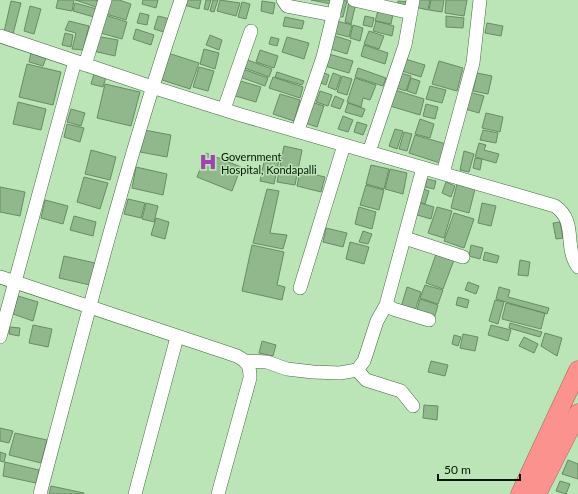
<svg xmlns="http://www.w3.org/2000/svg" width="578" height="494" font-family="Lato,sans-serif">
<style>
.building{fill:#90b88c;stroke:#668d63}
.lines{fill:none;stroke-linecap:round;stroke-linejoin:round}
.minor-casing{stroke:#446941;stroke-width:14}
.highway-casing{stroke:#a5665e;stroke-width:19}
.minor{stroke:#fff;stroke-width:13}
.highway{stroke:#fb928e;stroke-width:18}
.labels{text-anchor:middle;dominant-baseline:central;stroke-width:3;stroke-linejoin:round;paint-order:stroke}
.poi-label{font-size:11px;fill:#061505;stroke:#bbe5b7;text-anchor:start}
</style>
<rect width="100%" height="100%" fill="#bbe5b7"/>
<path class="building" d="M58,0H74L72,11L56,8Z
M75,0H95L98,1L96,7Z
M108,0H119L131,4L126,20L103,13Z
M143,0H158L156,8L142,4Z
M185,0H201L199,9L184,5Z
M206,0H211L208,10L204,9Z
M213,0H218L214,12L210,11Z
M220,0L240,3L236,16L217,11Z
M311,0H332L331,4Z
M340,0L347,1L343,17L336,16Z
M416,0H430L428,10L415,7Z
M431,0H444L442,12L429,10Z
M446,0H467L464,16L445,13Z
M11,1L21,3L13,34L4,32Z
M262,1L275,3L273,14L261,11Z
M398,1L409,2L407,9L397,7Z
M242,2L250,4L246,19L238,17Z
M349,2L356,3L351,24L345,22Z
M75,3L97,9L94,17L73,11Z
M30,6L41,9L34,34L24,31Z
M378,11L393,14L391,24L375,21Z
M140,13L149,15L147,25L137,23Z
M102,14L127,22L122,39L97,32Z
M158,16L170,19L167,33L154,29Z
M365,16L374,18L372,27L363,25Z
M446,16L464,18L463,28L446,27Z
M285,17L304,21L302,29L283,26Z
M69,21L89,26L83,50L72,49L76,33L65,30Z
M337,21L352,25L349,37L333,33Z
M376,21L394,26L392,36L373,31Z
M487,23L503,26L501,36L485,33Z
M353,25L363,28L360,41L350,38Z
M136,29L154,35L151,45L133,39Z
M369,31L384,36L379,49L364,44Z
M65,33L73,35L71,47L62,45Z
M210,35L222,40L219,50L206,45Z
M332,35L351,41L347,54L328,48Z
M96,36L118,40L115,56L93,51Z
M271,37L279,39L277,46L269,44Z
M287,37L309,43L304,59L282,52Z
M364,45L388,53L385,64L361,56Z
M204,49L219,53L215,69L200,64Z
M260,50L278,56L274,68L256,62Z
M31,53L46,58L43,66L29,62Z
M168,53L199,63L190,89L159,79Z
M329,54L353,61L349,73L325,66Z
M245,59L272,69L269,77L242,67Z
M405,59L425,65L421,77L402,71Z
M439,61L463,68L457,91L432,84Z
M27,64L61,72L53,105L19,97Z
M199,67L214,71L208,91L193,87Z
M358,68L386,78L383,86L355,77Z
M243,69L268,78L265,86L240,77Z
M277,72L304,81L302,85L275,77Z
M322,72L329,75L326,85L318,82Z
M333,73L341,76L336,90L328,87Z
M401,73L411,76L406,91L396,88Z
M477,73L492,76L488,94L473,91Z
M94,74L106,77L103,87L91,84Z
M342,76L352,79L347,95L337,92Z
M273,77L303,87L300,98L269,88Z
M355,78L376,85L370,100L363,98L361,107L347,102Z
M411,78L420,81L416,94L407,91Z
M237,80L261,87L256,102L232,95Z
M105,84L140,92L131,126L97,118Z
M430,86L446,90L442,103L426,99Z
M395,90L424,99L420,115L390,106Z
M320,91L332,95L328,106L316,102Z
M469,92L484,96L479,113L465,109Z
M280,94L300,100L294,121L273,114Z
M335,96L344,100L340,109L331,106Z
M18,102L46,109L41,130L13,124Z
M311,102L324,106L317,127L305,123Z
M348,103L365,109L362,117L345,112Z
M426,104L438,107L435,119L423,116Z
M71,109L85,113L81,126L67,122Z
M486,113L503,117L500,132L482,128Z
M343,116L353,120L348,132L338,129Z
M420,119L434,124L430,138L415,134Z
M357,122L367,125L363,135L354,132Z
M67,124L84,128L80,142L64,137Z
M395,129L403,131L397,149L389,146Z
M144,130L171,135L167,157L140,152Z
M483,130L498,133L496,143L480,140Z
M404,132L412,134L407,151L399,149Z
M415,135L446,144L440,163L409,153Z
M479,143L486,145L484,150L499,154L496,163L475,157Z
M284,146L302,150L295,185L277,182Z
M91,150L116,157L110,180L85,174Z
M464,151L474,154L469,172L460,170Z
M206,153L241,167L232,191L197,177Z
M265,157L279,160L274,184L260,181Z
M475,158L482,159L480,170L473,168Z
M371,165L389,169L384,189L366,184Z
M136,167L167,174L163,195L132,188Z
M390,169L407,173L403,194L385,189Z
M300,171L325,177L321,192L297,186Z
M84,177L108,183L100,209L77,202Z
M427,179L436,181L434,189L425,187Z
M446,182L455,186L451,197L442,193Z
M457,184L475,189L469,213L451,208Z
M366,185L384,190L379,210L360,205Z
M0,187L25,192L20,216L0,212Z
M420,188L429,191L425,204L416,201Z
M267,189L279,191L270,233L287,235L283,249L253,243Z
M128,199L145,203L141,218L124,214Z
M45,200L68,206L63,224L41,218Z
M417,202L434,207L431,219L414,214Z
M146,203L158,206L154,222L142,219Z
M482,203L496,206L491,226L478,223Z
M359,207L376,212L372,229L355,224Z
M437,207L452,211L444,238L428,233Z
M454,213L474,219L464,248L444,241Z
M74,216L96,222L93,236L70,230Z
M156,218L169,222L165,239L151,235Z
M560,222L563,238L556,239L553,223Z
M326,228L347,233L343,247L323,242Z
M363,231L372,234L368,244L359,242Z
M350,242L369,247L364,264L346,259Z
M252,245L284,252L277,285L285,287L282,300L242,291Z
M471,245L483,248L480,259L469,256Z
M485,252L499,256L497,263L483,260Z
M436,254L454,260L443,289L426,283Z
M64,256L95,263L90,285L59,278Z
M520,260L530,262L528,276L518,275Z
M468,282L479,286L476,294L465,290Z
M425,285L443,290L438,304L420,298Z
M407,287L421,292L415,311L401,307Z
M499,287L510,290L508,297L549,308L547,314L496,299Z
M18,296L38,302L33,321L13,314Z
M458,297L469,300L467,308L456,305Z
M420,299L438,305L434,319L416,314Z
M495,300L504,302L498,324L489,321Z
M506,303L545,313L541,329L502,319Z
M510,323L542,332L540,337L509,328Z
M33,325L52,329L48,347L29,343Z
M491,325L511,330L508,341L488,335Z
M10,327L20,328L19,336L9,334Z
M545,333L562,338L557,356L541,346Z
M463,334L478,337L475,351L460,348Z
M454,335L461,337L458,346L452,344Z
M524,337L538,344L534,353L519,346Z
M262,341L276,345L273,356L259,353Z
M431,361L448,365L445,376L428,372Z
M424,405L438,406L437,420L423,418Z
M0,428L13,431L9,443L0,441Z
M15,433L47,440L41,463L9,455Z
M0,452L6,454L4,462L0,461Z
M568,460L578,464V479L562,474Z
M5,462L39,470L36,483L3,476Z
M560,481L570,484L566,494L556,491Z
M51,486L84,493V494H49Z"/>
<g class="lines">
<g class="minor-casing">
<path id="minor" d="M283,0L287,6L334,15
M354,0L411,13
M0,36L152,87L241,115L555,206C578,222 563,246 578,267
M85,65L105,0
M224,109L251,31
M298,130L323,57L337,0
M369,152L405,45L413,0
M423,168L386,305L393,309L429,320
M443,173L473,63L480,0
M405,238L463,257
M0,277L237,356C248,362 250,366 250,378L218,494
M300,288L344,145
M0,337L75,61
M246,361L267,362L287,369L313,372L340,373L357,370L364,361L377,321L386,305
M357,370L366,380L401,391L413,406
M40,494C84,328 126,162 181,0
M135,494L177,337"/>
</g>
<g class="highway-casing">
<path id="highway" d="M520,494L578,370
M537,494L578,413"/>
</g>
<use href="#minor" class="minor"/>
<use href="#highway" class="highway"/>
</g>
<defs>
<g id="hospital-bare" transform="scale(1.38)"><path d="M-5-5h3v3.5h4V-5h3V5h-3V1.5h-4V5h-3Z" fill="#a144ae" stroke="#bbe5b7" stroke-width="2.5" paint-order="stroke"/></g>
</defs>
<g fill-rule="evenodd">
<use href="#hospital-bare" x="208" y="162"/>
</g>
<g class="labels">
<g class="poi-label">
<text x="221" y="156">Government<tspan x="221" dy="13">Hospital, Kondapalli</tspan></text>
</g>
</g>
<path d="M438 474v6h82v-6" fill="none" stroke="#061505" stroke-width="2"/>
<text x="444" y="474" font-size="12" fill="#061505" stroke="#bbe5b7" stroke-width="3" paint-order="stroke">50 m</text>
</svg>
